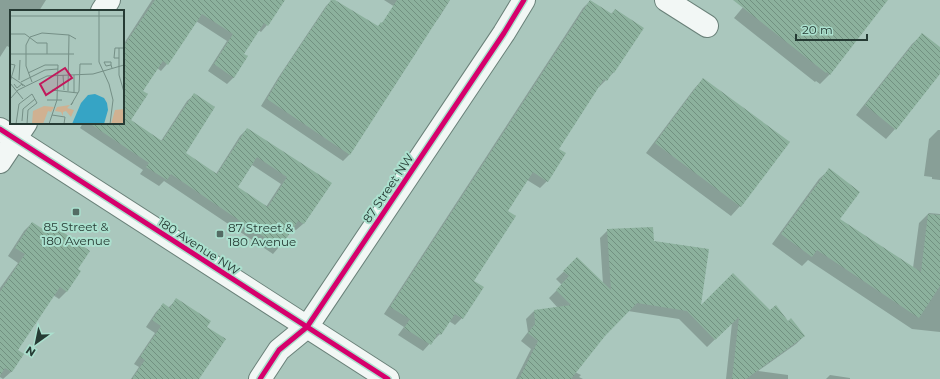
<svg xmlns="http://www.w3.org/2000/svg" width="940" height="379" font-family="Montserrat,sans-serif">
<style>
.shadow{fill:#0003;fill-rule:evenodd}
.building{fill:url(#building-back-hatch);fill-rule:evenodd}
.lines{fill:none;stroke-linecap:round;stroke-linejoin:round}
.minor-casing{stroke:#6a8179;stroke-width:24}
.minor{stroke:#f2f7f5;stroke-width:22}
.cycleway-casing{stroke:#abe0ce;stroke-width:8}
.cycleway{stroke:#d6006c;stroke-width:5}
.poi-dot{fill:#546c64;stroke:#abe0ce;stroke-width:1.5}
.labels{text-anchor:middle;dominant-baseline:central;stroke-width:4;stroke-linejoin:round;paint-order:stroke}
.street-label{font-size:12px;fill:#263b34;stroke:#abe0ce}
.poi-label{font-size:12px;fill:#263b34;stroke:#abe0ce}
.inset-road{fill:none;stroke:#758f86;stroke-width:1}
.view{fill:#c2185b;fill-opacity:0.15;stroke:#c2185b;stroke-width:2}
.inset-edge{fill:none;stroke:#263b34;stroke-width:2}
</style>
<defs>
<pattern id="building-back-hatch" width="6" height="6" patternUnits="userSpaceOnUse"><rect width="6" height="6" fill="#8cb19d"/><path d="M-1 5l2 2M0 0l6 6M5-1l2 2" fill="none" stroke="#729181"/></pattern>
</defs>
<rect width="100%" height="100%" fill="#aac7bd"/>
<path class="shadow" d="M0,0H46L39,11H11V48L7,46L0,57Z
M152,0H279L267,25L261,32L258,30L242,54L234,77L227,84L208,71L227,41L196,21L167,64L161,71L157,68L142,92L130,120L161,141L187,101L194,95L184,153L216,174L240,136L247,129L330,183L303,224L296,230L292,228L279,247L273,254L164,181L159,186L140,174L143,170L80,128L83,123H123V45ZM252,165L281,184L266,207L237,188Z
M332,0L417,51L349,155L343,161L261,106L278,78L326,6Z
M384,0H450L438,19L428,28Z
M749,0H878L830,74L820,84L816,81L815,82L734,18Z
M590,1L611,14L615,10L614,72L599,87L598,86L558,149L565,154L547,181L540,188L527,180L507,211L473,281L462,318L455,325L449,321L440,334L433,341H432L423,351L398,335L404,327L384,314L583,8Z
M922,35L940,49V73L895,129L886,139L856,115L912,44Z
M703,79L740,206L731,216L646,153L694,89Z
M938,130H940V180L932,179V177L924,176L929,139Z
M829,170L839,219L913,268L919,223L929,213L940,214V332L912,329L808,260L802,266L772,244L819,179Z
M32,223L48,234L54,228L77,269L67,291L59,299L53,295L16,350L22,354L11,372L3,379L0,377V288L18,263L8,256L24,231Z
M608,230L653,242L699,308L770,311L787,322L804,336L796,344L758,371L788,375V379H726L732,323L707,347L679,319L628,311L604,336L575,372L581,375L579,377L583,379H516L531,349L521,341L528,332L526,319L534,311L558,308L549,298L562,285L556,279L577,259L603,284L600,238Z
M177,299L206,327L198,379H131L139,367L134,364L155,333L146,327L156,312L163,305L168,308Z
M830,375L850,378V379H826Z"/>
<path class="building" d="M155,0H285L268,26L264,23L244,54L248,56L234,78L214,64L233,34L202,14L168,65L163,61L143,91L148,94L131,120L162,141L194,93L215,107L186,153L217,174L247,128L332,183L304,224L298,221L280,248L171,174L167,180L146,167L149,163L89,123H123V47ZM257,157L287,177L268,207L238,187Z
M331,0H335L378,26L381,22L382,23L397,0H450L350,155L267,99L284,70Z
M590,0L612,14L615,9L644,28L614,73L613,72L607,81L604,79L559,149L566,153L548,182L533,172L508,211L516,216L474,281L484,287L463,319L455,314L441,335L438,333L431,345L404,328L410,319L390,307Z
M733,0H888L830,75L827,72L826,73Z
M922,33L940,47V74L896,130L865,105Z
M703,78L790,142L741,207L655,143Z
M829,168L860,192L840,219L921,272L928,214L940,215V286L919,318L817,250L812,257L781,234Z
M32,222L49,233L54,226L90,251L78,269L81,271L67,292L60,287L18,350L24,354L12,372L5,368L0,376V292L25,254L15,248Z
M653,227L654,241L709,249L701,305L733,273L770,310L776,305L788,321L791,318L805,336L746,379H732L739,317L715,340L687,311L637,303L605,336L571,379H519L538,341L528,333L535,324L534,310L571,305L556,290L569,276L563,271L577,257L611,290L607,229Z
M176,298L211,321L207,327L226,339L199,379H132L145,360L140,357L161,326L152,320L163,303L170,308Z"/>
<g class="lines">
<g class="minor-casing">
<path id="minor" d="M666,0L707,26
M102,11L109,0
M0,129L388,379
M0,162L26,123
M260,379L279,350L307,327L504,33L524,0"/>
</g>
<use href="#minor" class="minor"/>
<g class="cycleway-casing">
<path id="cycleway" d="M0,129L388,379
M260,379L279,350L307,327L504,33L524,0"/>
</g>
<use href="#cycleway" class="cycleway"/>
</g>
<g class="poi-dot">
<rect x="72" y="208" width="8" height="8" rx="2"/>
<rect x="216" y="230" width="8" height="8" rx="2"/>
</g>
<g class="labels">
<g class="street-label">
<text transform="translate(388 188) rotate(-56)">87 Street NW</text>
<text transform="translate(199 246) rotate(33)">180 Avenue NW</text>
</g>
<g class="poi-label">
<text x="76" y="226">85 Street &amp;<tspan x="76" dy="14">180 Avenue</tspan></text>
<text x="228" y="227" text-anchor="start">87 Street &amp;<tspan x="228" dy="14">180 Avenue</tspan></text>
</g>
</g>
<g transform="translate(10 10)">
<rect width="114" height="114" fill="#aac7bd"/>
<path d="M60,95L57,98L64,100L61,107L56,101L53,102V106L51,102L45,101L47,97ZM34,96L44,97L41,102L38,101L33,114H22L23,101ZM114,99V114H101L105,100Z" fill="#d0b191"/>
<path d="M85,84L94,88L97,93L98,100L94,114H62L71,93L78,85Z" fill="#36a4c5"/>
<path class="inset-road" d="M89,0V52L99,74L103,90L100,114M0,6H114M0,24H15L27,33H37V44M109,38V65L114,82M0,44H64M109,48H104L105,38H114M0,54L5,55L0,72M101,55V52H94L96,56L101,55L102,58M18,63L35,55H48L47,90L39,114M53,65L54,80M0,66L15,76M9,70L10,50M11,72L35,60L48,59M22,72L16,56V35L20,27L32,23L59,25L66,29M0,73L13,89M4,74L7,78L12,74L13,76M42,80L68,83M58,81L59,25M64,82V65M0,89L8,80L37,66L83,64L114,55M37,90H52M63,92L61,95L69,81L70,54H82M42,105L55,107L54,114M12,111L13,99L25,89M6,114L9,94L22,84L27,93L18,100L17,114"/>
<path class="view" d="M55,58L62,68L36,85L30,74Z"/>
<rect width="114" height="114" class="inset-edge"/>
</g>
<g transform="translate(36 343) rotate(213)" stroke="#abe0ce" stroke-width="3" paint-order="stroke">
<path d="M0-3L7 15L0 10L-7 15Z" fill="#263b34"/>
<text y="-6" font-size="11" font-weight="bold" text-anchor="middle" fill="#263b34">N</text>
</g>
<path d="M796 34v6h71v-6" fill="none" stroke="#263b34" stroke-width="2"/>
<text x="802" y="34" font-size="12" fill="#263b34" stroke="#abe0ce" stroke-width="3" paint-order="stroke">20 m</text>
</svg>
